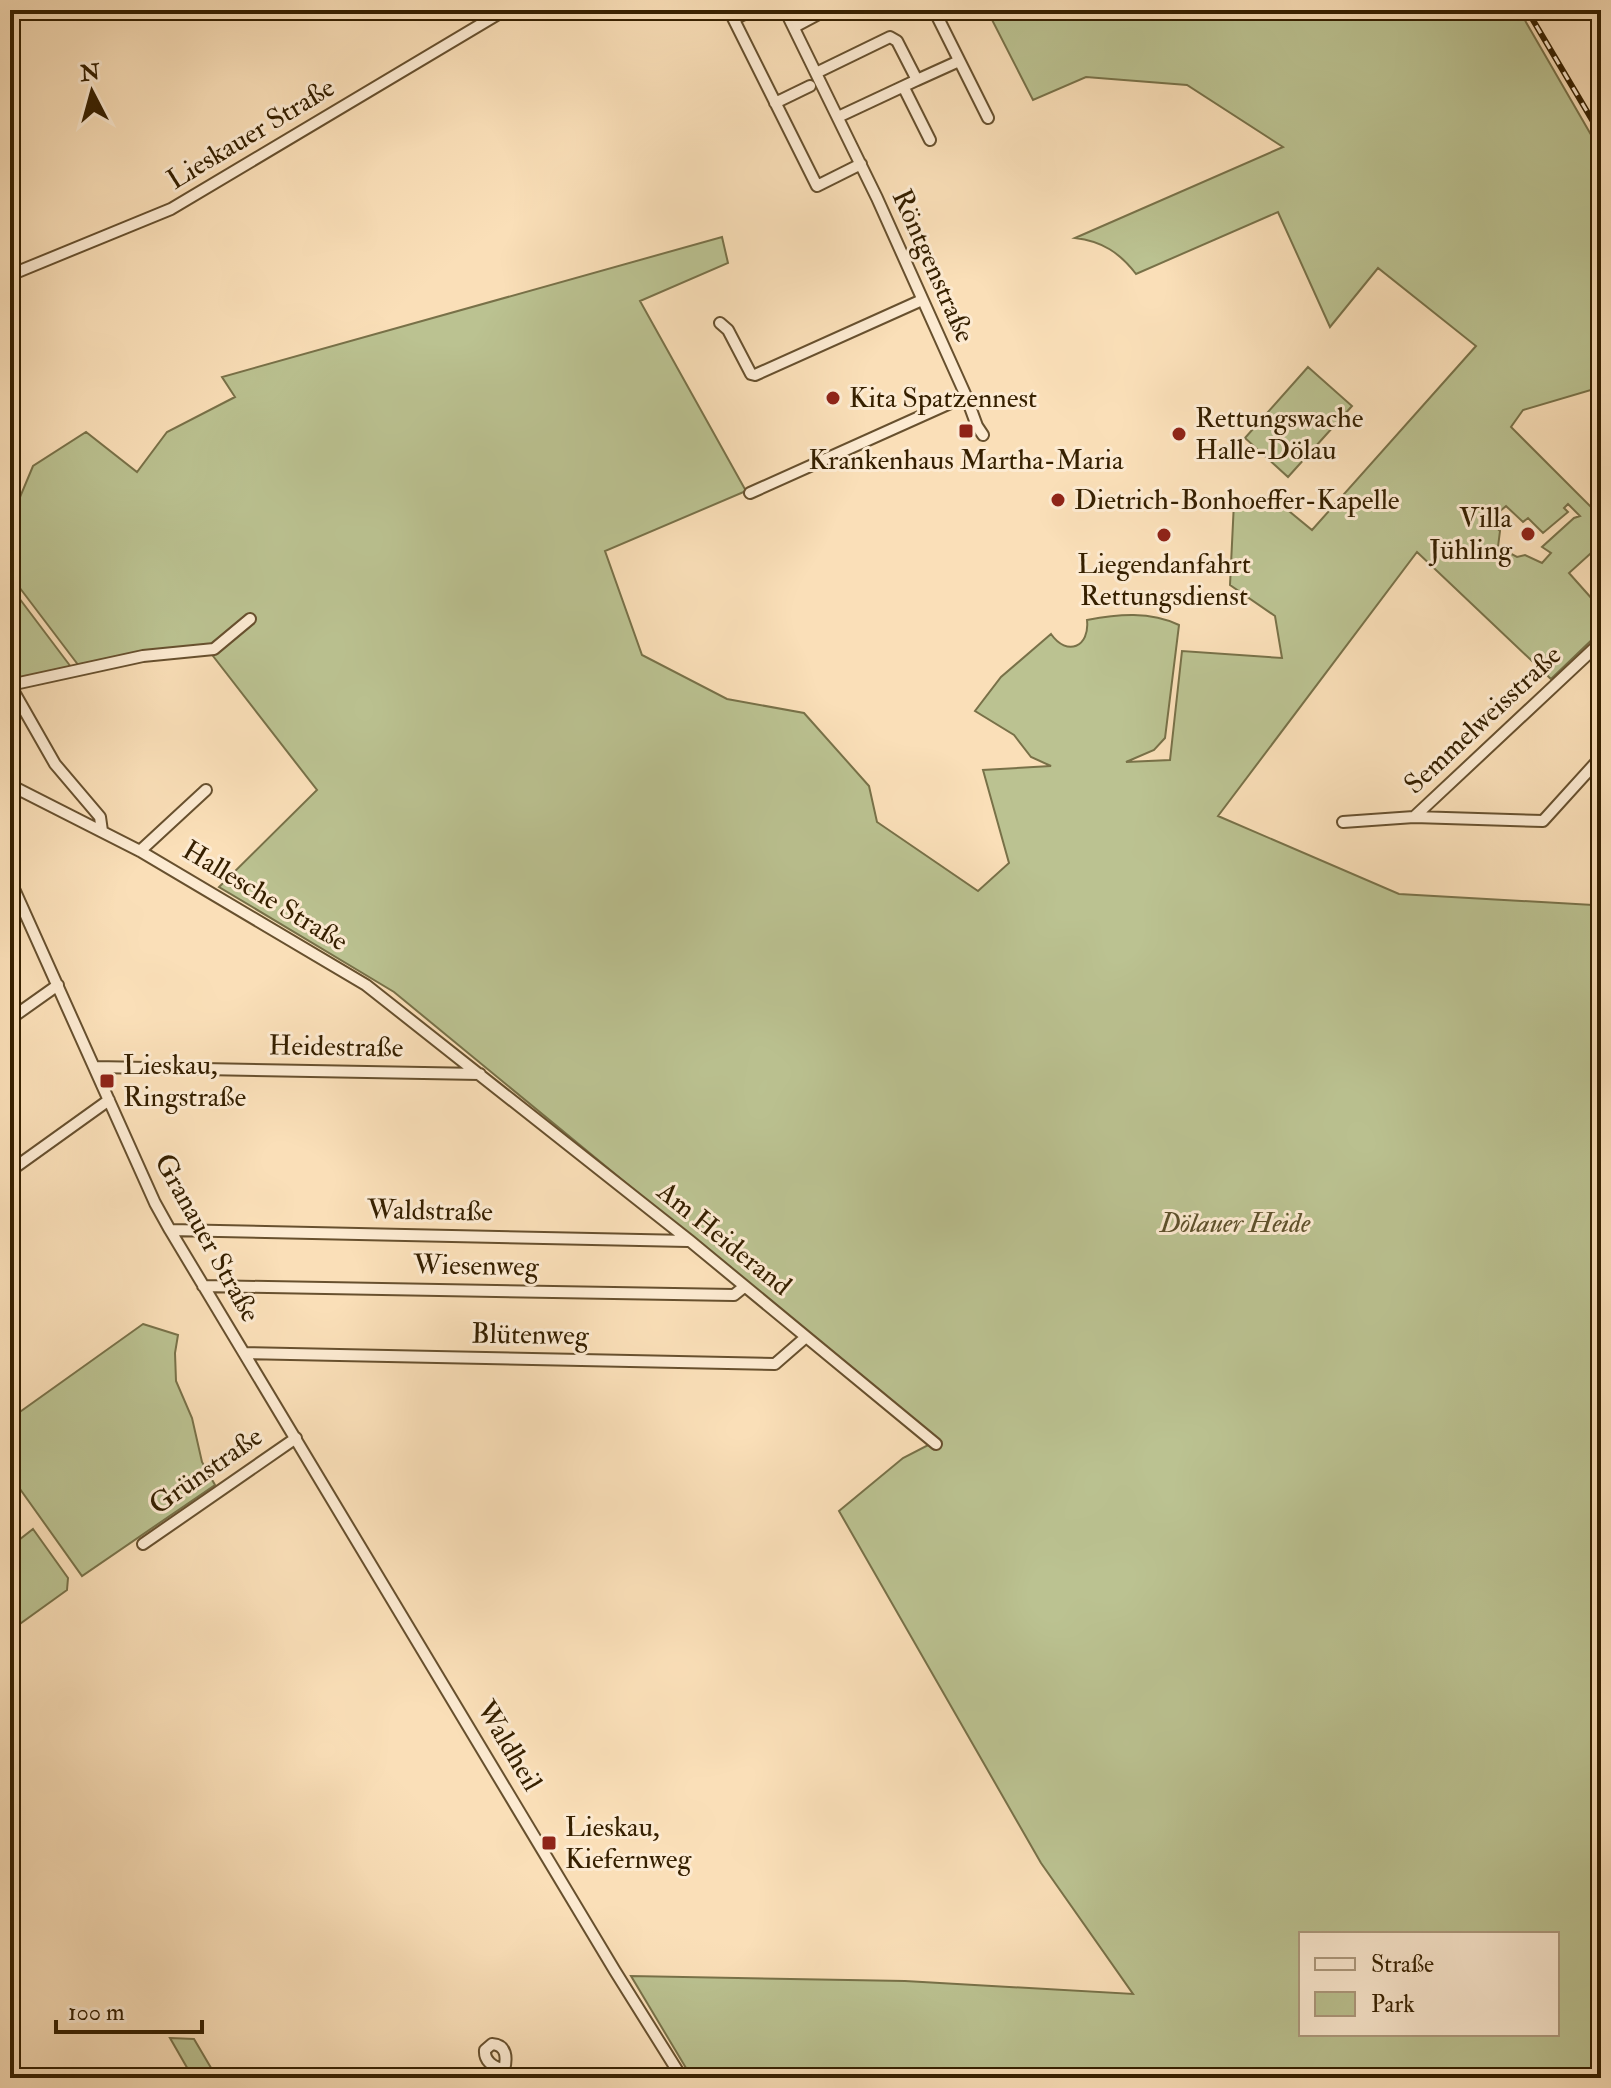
<svg xmlns="http://www.w3.org/2000/svg" width="1611" height="2088" font-family="'IM FELL Double Pica',serif">
<style>
.green{fill:#bbc291;stroke:#787148;stroke-width:2;fill-rule:evenodd}
.lines{fill:none;stroke-linecap:round;stroke-linejoin:round}
.minor-casing{stroke:#67502e;stroke-width:14}
.minor{stroke:#fcead1;stroke-width:10}
.rail-casing{stroke:#362000;stroke-width:6}
.rail{stroke:#fcead1;stroke-width:3;stroke-dasharray:9;stroke-linecap:butt}
.poi-dot{fill:#8f2418;stroke:#fcead1;stroke-width:3}
.labels{text-anchor:middle;dominant-baseline:central;stroke-width:6;stroke-linejoin:round;paint-order:stroke}
.street-label{font-size:28px;fill:#362000;stroke:#fcead1}
.poi-label{font-size:28px;fill:#362000;stroke:#fcead1;text-anchor:start}
.park-label{font-size:28px;font-style:italic;fill:#5e512c;stroke:#fcead1}
</style>
<rect width="100%" height="100%" fill="#fadfb8"/>
<filter id="stains"><feTurbulence type="fractalNoise" baseFrequency=".0025" numOctaves="4"/><feColorMatrix values="0 0 0 0 .2 0 0 0 0 .09 0 0 0 0 .02 0 0 0 .5 -.17"/></filter>
<radialGradient id="worn" r=".72"><stop offset=".6" stop-color="#630" stop-opacity="0"/><stop offset="1" stop-color="#630" stop-opacity=".3"/></radialGradient>
<path class="green" d="M987,10H1519L1601,152V387L1523,410L1511,427L1601,517V544L1569,573L1601,609V631L1551,679L1417,552L1218,816L1399,894L1593,905L1601,896V2078H692L631,1976L905,1981L1133,1994L1041,1863L839,1511L903,1458L938,1440L394,992L219,887L317,790L206,647L79,666L10,575V521L33,466L86,432L137,472L167,432L235,397L222,377L722,237L728,263L640,301L746,491L605,551L642,655L727,699L804,713L869,786L877,822L978,891L1009,863L983,770L1051,766L1031,757L1014,735L975,711L1001,677L1051,634C1067,657 1090,647 1087,620C1118,614 1150,611 1179,625L1165,738L1154,750L1126,762L1170,760L1182,651L1282,658L1275,616L1230,585L1234,502L1273,498L1312,530L1476,346L1378,268L1330,327L1278,212L1136,274C1120,253 1102,241 1075,238L1283,147L1187,85L1086,77L1033,100ZM1568,504L1580,516L1574,518L1542,547L1551,553L1542,563L1525,555L1517,557L1498,547L1500,531L1488,520L1495,518L1492,512L1496,509L1499,512L1506,506L1523,522L1528,518L1543,533L1568,512L1564,508ZM1301,1934H1557V2034H1301Z
M1308,367L1352,406L1288,477L1245,438Z
M10,586L71,667L13,680L10,675Z
M143,1324L178,1335L175,1353L176,1381L192,1418L202,1462L215,1485L82,1576L10,1475V1419Z
M33,1529L68,1578L67,1590L10,1631V1547Z
M170,2038L194,2039L217,2078H193Z"/>
<g class="lines">
<g class="minor-casing">
<path id="minor" d="M729,10L817,186L861,164
M785,10L877,198L966,396L977,426L983,435
M934,10L988,118
M734,19L753,10
M794,27L826,10
M816,73L890,37L897,41L917,80L959,61
M904,88L930,140
M775,103L810,86
M838,117L917,80
M10,275L171,209L505,10
M720,323L728,330L751,374L755,375L922,300
M750,493L966,396
M10,785L140,851L366,985L690,1241L936,1444
M1414,817L1543,821L1601,757
M1343,822L1414,817L1601,642
M102,831L100,817L55,764L10,685L143,656L214,649L250,619
M140,851L206,790
M10,880L155,1203L170,1230L615,1971L682,2078
M10,1019L58,985
M95,1067L480,1074
M10,1171L109,1100
M170,1230L688,1241
M203,1286L734,1295L744,1287
M244,1353L775,1364L806,1337
M143,1544L296,1438
M492,2044C507,2045 507,2058 504,2070C494,2067 484,2062 485,2050Z"/>
</g>
<use href="#minor" class="minor"/>
<g class="rail-casing">
<path id="rail" d="M1527,10L1601,135"/>
</g>
<use href="#rail" class="rail"/>
</g>
<g class="poi-dot">
<circle cx="833" cy="398" r="8"/>
<rect x="958" y="423" width="16" height="16" rx="4"/>
<circle cx="1179" cy="434" r="8"/>
<circle cx="1058" cy="500" r="8"/>
<circle cx="1528" cy="534" r="8"/>
<circle cx="1164" cy="535" r="8"/>
<rect x="99" y="1073" width="16" height="16" rx="4"/>
<rect x="541" y="1835" width="16" height="16" rx="4"/>
</g>
<g class="labels">
<g class="street-label">
<text transform="translate(251 134) rotate(-31)">Lieskauer Straße</text>
<text transform="translate(933 266) rotate(66)">Röntgenstraße</text>
<text transform="translate(1483 720) rotate(-43)">Semmelweisstraße</text>
<text transform="translate(265 896) rotate(31)">Hallesche Straße</text>
<text transform="translate(336 1047) rotate(1)">Heidestraße</text>
<text transform="translate(430 1211) rotate(1)">Waldstraße</text>
<text transform="translate(207 1238) rotate(61)">Granauer Straße</text>
<text transform="translate(724 1239) rotate(39)">Am Heiderand</text>
<text transform="translate(476 1266) rotate(1)">Wiesenweg</text>
<text transform="translate(530 1335) rotate(1)">Blütenweg</text>
<text transform="translate(206 1471) rotate(-35)">Grünstraße</text>
<text transform="translate(509 1746) rotate(59)">Waldheil</text>
</g>
<g class="poi-label">
<text x="849" y="398">Kita Spatzennest</text>
<text x="1195" y="418">Rettungswache<tspan x="1195" dy="32">Halle-Dölau</tspan></text>
<text x="966" y="460" text-anchor="middle">Krankenhaus Martha-Maria</text>
<text x="1074" y="500">Dietrich-Bonhoeffer-Kapelle</text>
<text x="1512" y="518" text-anchor="end">Villa<tspan x="1512" dy="32">Jühling</tspan></text>
<text x="1164" y="564" text-anchor="middle">Liegendanfahrt<tspan x="1164" dy="32">Rettungsdienst</tspan></text>
<text x="123" y="1065">Lieskau,<tspan x="123" dy="32">Ringstraße</tspan></text>
<text x="565" y="1827">Lieskau,<tspan x="565" dy="32">Kiefernweg</tspan></text>
</g>
<g class="park-label">
<text x="1235" y="1223">Dölauer Heide</text>
</g>
</g>
<rect width="1611" height="2088" fill="none" stroke="#fadfb8" stroke-width="40"/>
<rect x="12" y="12" width="1587" height="2064" fill="none" stroke="#362000" stroke-width="4"/>
<rect x="20" y="20" width="1571" height="2048" fill="none" stroke="#362000" stroke-width="2"/>
<rect x="1299" y="1932" width="260" height="104" fill="#fcead1" stroke="#ad997d" stroke-width="2"/>
<rect x="1315" y="1958" width="40" height="12" fill="#fcead1" stroke="#ad997d" stroke-width="2"/>
<text x="1371" y="1972" font-size="24" fill="#362000">Straße</text>
<rect x="1315" y="1992" width="40" height="24" fill="#bbc291" stroke="#ad997d" stroke-width="2"/>
<text x="1371" y="2012" font-size="24" fill="#362000">Park</text>
<g transform="translate(92 92) rotate(354)" stroke="#fcead1" stroke-width="6" paint-order="stroke">
<path d="M0-6L14 30L0 20L-14 30Z" fill="#362000"/>
<text y="-12" font-size="22" font-weight="bold" text-anchor="middle" fill="#362000">N</text>
</g>
<path d="M56 2020v12h146v-12" fill="none" stroke="#362000" stroke-width="4"/>
<text x="68" y="2020" font-size="24" fill="#362000" stroke="#fcead1" stroke-width="6" paint-order="stroke">100 m</text>
<rect width="100%" height="100%" filter="url(#stains)"/>
<rect width="100%" height="100%" fill="url(#worn)"/>
</svg>
